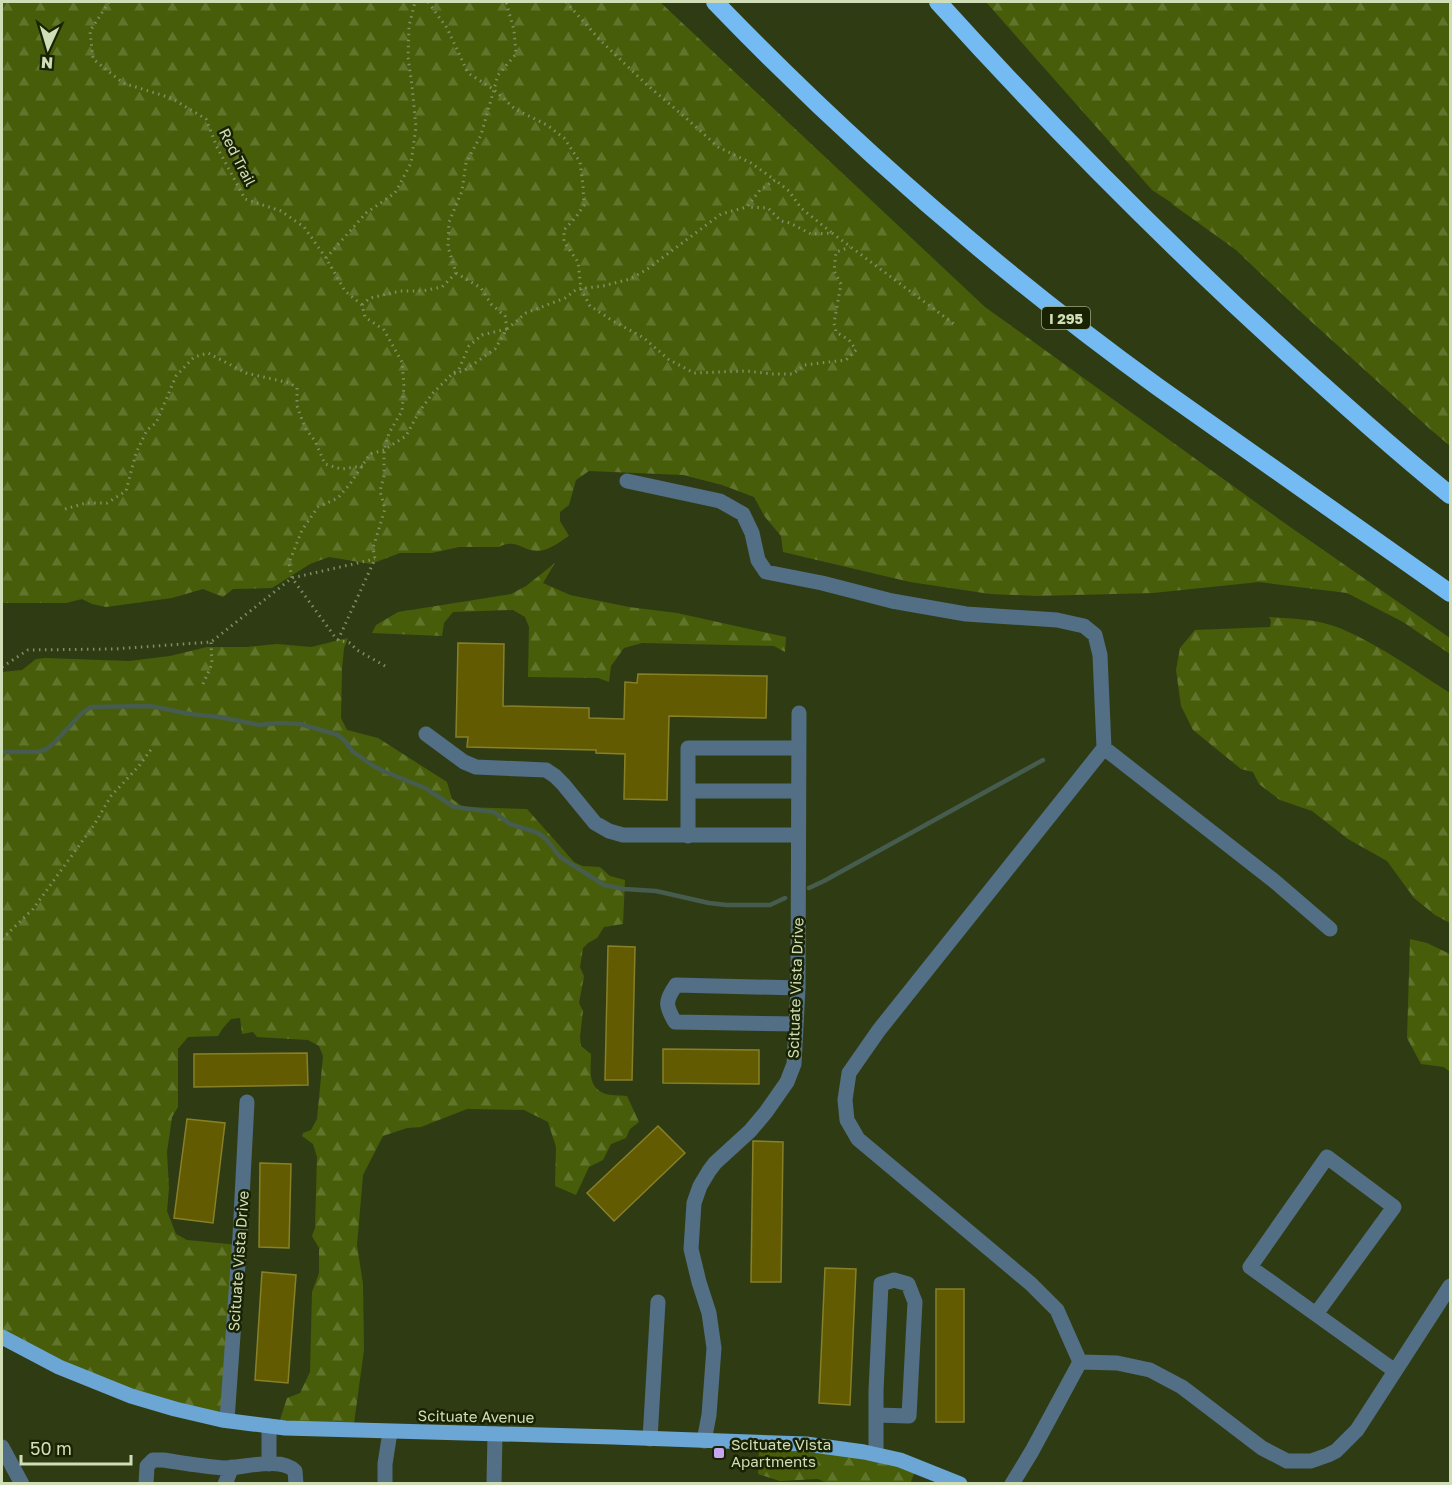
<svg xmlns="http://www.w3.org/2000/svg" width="1452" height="1485" font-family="'Golos Text',sans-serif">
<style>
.forest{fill:url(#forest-firs)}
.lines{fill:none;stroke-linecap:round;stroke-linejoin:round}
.stream{stroke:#455c4e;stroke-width:4.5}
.building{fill:#625b01;stroke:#888027;stroke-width:1.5}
.path{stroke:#808d66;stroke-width:3;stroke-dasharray:1.5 4.5;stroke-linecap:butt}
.minor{stroke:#536f86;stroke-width:15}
.major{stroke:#6ca6d5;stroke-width:15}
.highway{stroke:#74bbf4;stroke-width:18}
.poi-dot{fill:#c7a6f0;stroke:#192202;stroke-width:2}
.labels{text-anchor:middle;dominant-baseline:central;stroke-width:5;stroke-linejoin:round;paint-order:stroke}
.shield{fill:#192202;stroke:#99a681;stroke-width:1.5}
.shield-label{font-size:14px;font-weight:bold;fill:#d0deb8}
.street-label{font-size:15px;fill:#d0deb8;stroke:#192202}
.poi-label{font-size:15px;fill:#d0deb8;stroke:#192202;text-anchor:start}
</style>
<defs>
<pattern id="forest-firs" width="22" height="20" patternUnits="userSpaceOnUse" patternTransform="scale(1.5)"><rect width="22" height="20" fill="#485d09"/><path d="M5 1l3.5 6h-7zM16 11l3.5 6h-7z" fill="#61742b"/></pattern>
</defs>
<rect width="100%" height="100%" fill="#2f3c13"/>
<path class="forest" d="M2,2H660L985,307L1283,522L1450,638V654L1403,622L1347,593L1259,582L1153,593L1037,596L990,594L910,582L783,552L781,536L765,517L754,497L722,485L683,475L589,471L576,480L569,505L560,512V521L569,536C559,542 549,551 537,551C523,551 515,538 499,547H459L432,553H400L371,564L329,557L310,564L272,588L233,589L223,597L203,589L172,598L106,607L92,604L82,599L66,603H2Z
M986,2H1450V446L1430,429L1304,315L1236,250L1172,204V203L1152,190Z
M555,563L543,583L570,595L629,607L677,613L786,637L785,652L774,646L642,643L624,648L611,666L609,682L598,678L528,677L529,627L525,617L513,610L453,612L444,623L442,636L372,633L376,625L398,612L511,594L526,586Z
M1269,617C1293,619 1319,619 1342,629C1380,645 1415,671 1450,693V923L1435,915L1414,898L1387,861L1348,839L1312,811L1280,800L1259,784L1253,772L1241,769L1193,730L1181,706L1176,670L1180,648L1195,630L1270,627L1271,621Z
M348,638L344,648L342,669L341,718L347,730L378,738L447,782L452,799L463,807L527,809L574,862L582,866L600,867L610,876L625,880L623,924L604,927L597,938L588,943L583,948L580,967L584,976L579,1003L583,1011L580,1037L581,1046L591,1054C591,1068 587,1086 603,1093C609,1096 620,1095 627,1096L639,1122L630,1129L626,1138L611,1144L603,1160L589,1167L576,1195L555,1186L556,1147L548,1122L524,1110L467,1109L421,1127L407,1128L383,1136L363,1175L357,1245L363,1284L364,1350L353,1431L278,1426L287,1398L300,1393L310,1372L312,1292L319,1273V1248L312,1236L315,1228L317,1157L313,1144L302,1136L303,1133L311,1130L317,1119L323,1056L319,1046L308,1040L257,1037L253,1032L242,1034L240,1018L231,1019L223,1028L218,1036L188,1037L178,1049V1107L172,1117L167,1152L169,1188L167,1211L176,1234L187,1240L239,1245L227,1420L137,1400L2,1338V672L22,670L36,659L45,658L129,661L170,656L207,647H247L277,644L311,647Z
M1410,939L1427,943L1450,954V1072L1444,1067L1421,1064L1407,1038Z
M759,1445H801L916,1469L910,1484L827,1483L818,1479L780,1481L758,1474Z"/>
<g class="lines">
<path class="stream" d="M2,752H36L45,750L53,744L82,713L91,707L150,706L190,714L219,717L259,725L279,723L300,724L338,735L346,742L352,751L372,765L383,771L425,788L454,807L494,812L510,824L538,833L547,840L560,857L604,885L624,889L656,891L709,903L727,905H770L785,898
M809,888L824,881L1043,760"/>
</g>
<path class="building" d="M458,643L504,644L503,706L589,708V718L624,719L625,682L637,683L638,674L767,676L766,718L669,716L667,800L624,799L625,754L596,753V750L467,747L468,737H456Z
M608,946L635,947L632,1080H605Z
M663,1049L759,1050V1084L663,1083Z
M307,1053L308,1085L194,1087V1054Z
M187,1119L225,1123L213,1223L174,1218Z
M658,1126L685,1153L614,1221L587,1193Z
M753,1141L783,1142L781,1282H751Z
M260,1163L291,1164L289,1248L259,1247Z
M825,1268L856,1269L850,1405L819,1403Z
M262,1272L296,1275L288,1383L255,1380Z
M936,1289H964V1422H936Z"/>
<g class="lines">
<path class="path" d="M109,2L90,31L93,59L123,83L171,98L206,119L217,147L245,199L281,211L304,227L326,258L345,291L362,305
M428,2L447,28L468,73L493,89L515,109L547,125L564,138L580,162L583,185L584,205L576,217L564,230V242L578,262L581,289L590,306L613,321L644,338L668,359L694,373L747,371L772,374H793L804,365L846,360L856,350L849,340L836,332L834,323L841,284L834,271L836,252L850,247
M566,2L600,40L646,84L686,118L718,147L751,163L775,180
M832,233L954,324
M326,258L366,213L395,193L411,163L416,127L412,86L408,57L409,26L415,2
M456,273L481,288L491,304L505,316L507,329
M507,329L526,313L565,298L577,289L603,286L630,279L646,270L721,214L747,207L760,190L775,180L789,191L801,208L832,233L811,234L790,223L781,221L768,208L747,207
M65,509L86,503H107L126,491L136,453L147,430L156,423L176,376L194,357L208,353L246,373L290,383L297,388V406L305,428L315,441L325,464L341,469L363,466
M338,640L375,559L373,548L385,509L380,491L384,476V450L389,433L402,411L404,386L402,362L384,330L365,317L362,305L370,298L400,291H422L442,287L456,273L448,247L449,222L462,191L466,163L481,135L498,75L516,54L514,30L506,2
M385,666L357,650L350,643L338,640L335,637L292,578L289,563L302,530L318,507L338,498L350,484L370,454L384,450L406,436L419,412L432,394L451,375L459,369L469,346L482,335L507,329L495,349L465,370L451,375
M2,667L28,650L114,649L211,642L292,578L375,559
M203,684L212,664L211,642
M2,939L33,909L94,825L111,796L139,766L152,748"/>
<path class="minor" d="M627,481L720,501L743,514L752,533L758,560L766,572L822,583L892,601L966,614L1057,620L1084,626L1095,635L1100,655L1104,748L879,1030L849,1073L845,1100L847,1120L858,1139L1031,1284L1057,1310L1080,1362
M426,734L464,762L476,767L546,770L555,776L563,784L595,823L609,831L623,835H798
M1104,748L1273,880L1330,929
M688,791H798
M688,836V748H799
M796,1024L675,1022C665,1005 665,1001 676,985L798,988
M1316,1314L1394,1207L1327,1157L1250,1267L1395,1371
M1080,1362L1117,1363L1150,1370L1182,1387L1262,1448L1287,1461H1311L1328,1455L1336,1451L1357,1430L1450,1286
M876,1415L909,1416L915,1302L908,1284L894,1280L881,1284L876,1391V1455
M227,1420L240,1236L247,1102
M269,1426V1464
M650,1439L658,1302
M704,1441L709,1415L714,1348L709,1313L699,1282L691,1249L694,1203L700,1186L709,1171L715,1163L750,1131L766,1112L787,1082L794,1064L798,988L799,713
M2,1447L22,1484
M146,1484L147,1466L153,1460H163C183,1463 205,1467 225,1468C244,1468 280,1456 295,1471L296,1484
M225,1484L232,1467
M385,1484V1464L390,1432
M494,1484L495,1434
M1012,1484L1032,1451L1080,1362"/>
<path class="major" d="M2,1337L59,1367L131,1396L175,1409L222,1420L285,1428L613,1437L806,1444L864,1452L900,1460L960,1484"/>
<path class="highway" d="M715,2C851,143 999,272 1158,387L1450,593
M938,2C1032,106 1130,206 1233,303C1304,369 1375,434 1450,495"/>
</g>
<rect class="poi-dot" x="713" y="1447" width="12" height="12" rx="3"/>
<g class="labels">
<rect class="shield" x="1042" y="307" width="48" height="22" rx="4.5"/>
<g class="shield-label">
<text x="1066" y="318">I 295</text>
</g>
<g class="street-label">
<text transform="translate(238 157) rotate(63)">Red Trail</text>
<text transform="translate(795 988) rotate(-88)">Scituate Vista Drive</text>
<text transform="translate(238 1261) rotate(-86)">Scituate Vista Drive</text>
<text transform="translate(476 1416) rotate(1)">Scituate Avenue</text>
</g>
<g class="poi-label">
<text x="731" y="1444">Scituate Vista<tspan x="731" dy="17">Apartments</tspan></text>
</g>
</g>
<rect width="1452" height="1485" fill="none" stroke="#d0deb8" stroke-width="6"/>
<g transform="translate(48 48) rotate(184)" stroke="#192202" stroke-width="4.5" paint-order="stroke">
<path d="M0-4.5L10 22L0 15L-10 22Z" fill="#d0deb8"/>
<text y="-9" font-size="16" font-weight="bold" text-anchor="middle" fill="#d0deb8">N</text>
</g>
<path d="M21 1455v9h110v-9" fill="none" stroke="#d0deb8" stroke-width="3"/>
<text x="30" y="1455" font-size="18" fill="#d0deb8" stroke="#192202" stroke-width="4.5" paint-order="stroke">50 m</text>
</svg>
